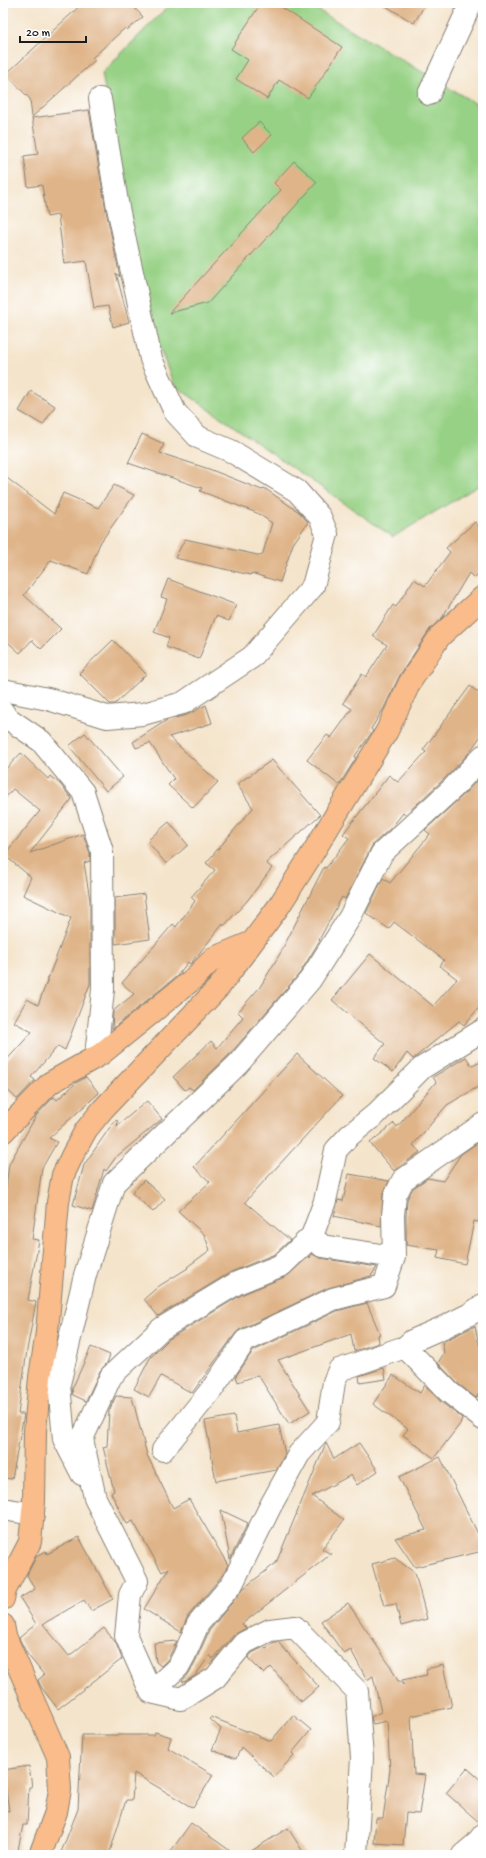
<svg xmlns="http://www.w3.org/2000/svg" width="486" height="1858" font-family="'Gochi Hand',sans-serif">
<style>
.green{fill:#97d185;stroke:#5a7650}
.building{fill:#dfb488}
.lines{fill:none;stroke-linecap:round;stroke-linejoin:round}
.minor-casing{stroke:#888074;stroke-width:24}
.major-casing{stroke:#888074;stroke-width:24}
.minor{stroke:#fff;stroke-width:22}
.major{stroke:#f9bc8a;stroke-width:22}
</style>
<rect width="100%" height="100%" fill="#fff"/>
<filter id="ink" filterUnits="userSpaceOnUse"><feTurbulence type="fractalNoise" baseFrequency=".025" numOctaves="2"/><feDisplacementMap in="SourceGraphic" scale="8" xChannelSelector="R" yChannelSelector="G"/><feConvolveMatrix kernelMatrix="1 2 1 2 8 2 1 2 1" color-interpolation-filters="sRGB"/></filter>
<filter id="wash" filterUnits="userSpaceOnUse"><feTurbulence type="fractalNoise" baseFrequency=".012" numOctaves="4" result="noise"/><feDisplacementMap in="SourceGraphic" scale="16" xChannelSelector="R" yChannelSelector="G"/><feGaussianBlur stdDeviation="0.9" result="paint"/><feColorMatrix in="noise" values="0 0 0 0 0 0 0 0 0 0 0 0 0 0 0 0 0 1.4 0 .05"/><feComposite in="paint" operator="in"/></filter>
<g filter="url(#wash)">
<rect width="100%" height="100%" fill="#f4e4cb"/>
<path class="green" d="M171,3H306L483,108V483L393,537L174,385L142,301L102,73Z"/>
<g id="blocks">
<path class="building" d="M83,3H130L143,17L127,30L125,28L92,58L95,60L32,117L30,99L6,74Z
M261,3H275L342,47L308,98L279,80L267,99L236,79L248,60L231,49Z
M381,3H426L414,23Z
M89,110L106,210L120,277L116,273L129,322L113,327L108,306L94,308L86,261L64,264L58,215L47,217L42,185L28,187L24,156L38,154L32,118Z
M259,122L272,135L254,152L242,138Z
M294,161L317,182L208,303L169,313L281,190L274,183Z
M31,391L55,406L43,425L19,411Z
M142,434L164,444L160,453L209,469L262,490L264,488L299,512L308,522L293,544L280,582L251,573V575L175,558L185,539L262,556L272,523L257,513L200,491L202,488L128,463Z
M3,475L54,514L63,493L98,508L114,485L134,495L100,543L88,574L51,560L24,595L61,629L41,649L32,640L20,653L3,638Z
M475,522L483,531V569L474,578L469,573L442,618L430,629L400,675L384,708L371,729L373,731L355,756L356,758L339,785L307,760L327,735L331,738L352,709L343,703L362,674L366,677L387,645L373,636L393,605L396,607L414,579L425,586L450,552L446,548Z
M168,579L236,605L229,621L216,616L199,659L166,647L169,638L154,632L167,599L161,597Z
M113,640L146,674L115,704H110L79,673Z
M470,686L483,696V733L468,754L444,779L405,815L403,813L392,827L373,844L345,899L342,897L319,940H320L300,973L229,1055L193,1090L189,1087L185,1090L173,1077L211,1041L217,1048L243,1017L238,1012L260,987L281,952L324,867L326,868L349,838L343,834L389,775L398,782L426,752L423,750Z
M206,705L212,723L169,737L218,782L193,808L168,785L174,779L150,743L136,748L133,742L167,720L187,715Z
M85,733L123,777L106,791L69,746Z
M21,753L48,779L50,776L60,784L72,799L30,853L83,834L90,853V861L84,863L90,900V984L65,1050L58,1046L31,1077L35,1080L17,1099L3,1086V1064L32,1032L14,1022L27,999L38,1005L71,918L23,895L31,877L4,855L40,811L13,789L3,800V772Z
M272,760L320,815L266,863L272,868L247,901L224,926L223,924L192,962L190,964L188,962L177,976L112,1029L113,1011L134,994L122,983L173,924L176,927L195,901L191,897L215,870L206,863L253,808L237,784Z
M480,777L483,778V1003L464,1025L459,1021L413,1059L407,1053L393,1072L374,1058L385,1044L332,1000L370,954L433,1006L457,979L440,966L444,960L394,922L389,929L366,913L383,878L390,883L430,834L425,830L461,797Z
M169,822L188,845L166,864L149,843L150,842L148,840Z
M144,894L150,939L115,944V898Z
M297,1054L342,1096L245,1202L290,1240L275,1254L231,1272L158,1316L144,1299L159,1286L188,1268L187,1267L210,1250L204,1234L178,1211L210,1182L194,1167Z
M466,1057L472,1066L483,1061V1084L447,1105L413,1145L420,1152L394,1171L370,1143L394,1123L397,1127L436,1082L433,1077Z
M86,1077L99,1093L49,1138L57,1142L42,1168L32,1239L39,1240L28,1300L36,1302L27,1350L18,1414H24L12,1479L3,1478V1209L9,1164L36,1116L54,1097L57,1100L76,1083Z
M147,1101L162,1119L116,1157L106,1171L104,1169L92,1211L73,1205L84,1165L115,1120L118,1121L117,1126Z
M483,1139V1223L474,1221L465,1264L437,1258L439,1250L406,1245V1216L407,1200L413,1188L428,1178L443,1181L461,1154Z
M349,1174L389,1181L383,1195L381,1226L334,1216L338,1200L343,1201Z
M144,1180L165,1199L153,1212L132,1193Z
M312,1254L320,1258L377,1267L371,1276L328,1288L239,1330L235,1334L192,1393L161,1376L149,1397L134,1389L150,1358L169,1339L243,1294L287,1276L309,1256L310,1258Z
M367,1303L380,1334L378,1335L379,1343L354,1351L351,1334L278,1360L310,1411L289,1424L258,1375L238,1382L236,1376L253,1351L337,1311Z
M475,1326L483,1364V1388L476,1398L457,1383L438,1363L444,1353L442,1342Z
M91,1347L110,1355L107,1363L100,1371L86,1401L73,1395L72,1389Z
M384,1368L386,1379L360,1383L359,1376Z
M393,1375L420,1393L425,1385L441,1402L462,1418L460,1424L434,1458L403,1435L408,1429L373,1404Z
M116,1396L132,1397L147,1455L173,1508L189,1499L228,1565L221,1577L188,1616L181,1632L144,1609L169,1568L162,1572L133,1521L127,1524L111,1493L114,1491L103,1447L107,1446L109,1411Z
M234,1416L237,1433L279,1425L285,1454L276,1470L216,1481L205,1421Z
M326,1443L334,1459L359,1443L378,1471L357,1485L351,1475L312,1496L344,1520L322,1549L331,1554L242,1624L246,1628L234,1635L213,1659L210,1655L195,1676L184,1682L182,1681L189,1673L195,1662L209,1631L244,1588L276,1563Z
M440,1457L483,1544V1551L415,1567L395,1538L426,1530L399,1477Z
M221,1510L248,1523L230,1559Z
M79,1537L113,1599L91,1611L84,1600L43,1624L69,1656L104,1628L116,1643L122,1659L58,1709L41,1687L38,1680L44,1675L27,1654L19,1638L36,1624L20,1598L35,1589L27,1575L36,1557L46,1551L47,1554Z
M395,1558L415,1573L427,1619L401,1626L396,1604L384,1606L372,1564Z
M348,1603L391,1667L398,1681H400L403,1685L402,1680L427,1675L426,1669L443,1665L452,1707L411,1716L414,1774L425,1775L419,1814L406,1813L403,1845L374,1843L376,1818H383L390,1770L387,1721L373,1724L372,1722L371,1717L381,1712L373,1676L367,1680L351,1650L344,1654L321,1621Z
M177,1641L168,1659L161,1666L156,1662L154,1643Z
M274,1642H278L319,1687L301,1702L271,1667L264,1674L248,1658L252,1653L264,1647L266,1649Z
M293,1715L311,1730L292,1753L294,1755L274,1777L241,1747L236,1759L212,1750L221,1729L210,1719L211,1717L271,1741Z
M155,1732L171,1737L168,1748L213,1775L193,1808L134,1773L132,1800H126L109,1855H60L78,1809L82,1735H154Z
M29,1766L32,1787H29L27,1825H23L17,1855H3V1810L9,1811L3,1770Z
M467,1768L483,1782V1823H480L446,1793Z
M191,1823L236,1855H168Z
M288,1828L305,1855H245Z"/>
</g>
</g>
<g filter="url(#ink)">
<use href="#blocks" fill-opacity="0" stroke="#888074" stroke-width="1"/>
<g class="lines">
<g class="minor-casing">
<path id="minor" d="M429,94L471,3
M3,690L48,699L107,717L143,714L183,703L252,657L313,586L327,534L320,517L297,491L231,451L198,437L175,412L151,359L118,208L100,99
M3,712L6,717L41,741L83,792L102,851L103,990L96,1056
M312,1236L322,1246L394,1257
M483,1305L472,1313L446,1326L412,1341L405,1347L449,1392L483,1419
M163,1450L212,1389L245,1341L333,1299L384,1286L394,1257L393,1215L395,1196L403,1180L483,1124
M82,1474L64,1439L59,1384L85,1275L114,1183L238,1064L310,980L350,917L382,853L453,788L483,756
M3,1509L33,1514
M151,1692L178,1667L184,1656L198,1624L232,1584L271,1505L299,1454L328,1422L334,1382L339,1370L405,1347
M356,1855L362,1758L357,1691L295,1627L270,1630L244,1643L215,1678L181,1699L151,1692L126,1636L130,1595L137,1581L95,1498L82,1439L111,1376L161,1329L237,1283L282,1265L312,1236L325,1201L336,1150L350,1135L376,1114L422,1068L483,1030
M463,1855L476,1844L483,1835"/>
</g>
<g class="major-casing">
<path id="major" d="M3,1132L50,1083L101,1054L193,979L214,958L250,943
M3,1599L5,1590L30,1542L34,1502L35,1431L40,1377L47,1332L58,1202L63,1175L73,1154L86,1130L103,1109L219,987L279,906L312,854L387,731L410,682L440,636L483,597
M3,1625L5,1636L58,1757L60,1790L56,1812L40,1855"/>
</g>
<use href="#minor" class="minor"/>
<use href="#major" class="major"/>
</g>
</g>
<rect width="486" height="1858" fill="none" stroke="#fff" stroke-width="16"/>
<path d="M20 36v6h66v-6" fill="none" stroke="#1c1c1c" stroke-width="2"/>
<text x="26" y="36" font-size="12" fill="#1c1c1c" stroke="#ffffff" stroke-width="3" paint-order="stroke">20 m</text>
</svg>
